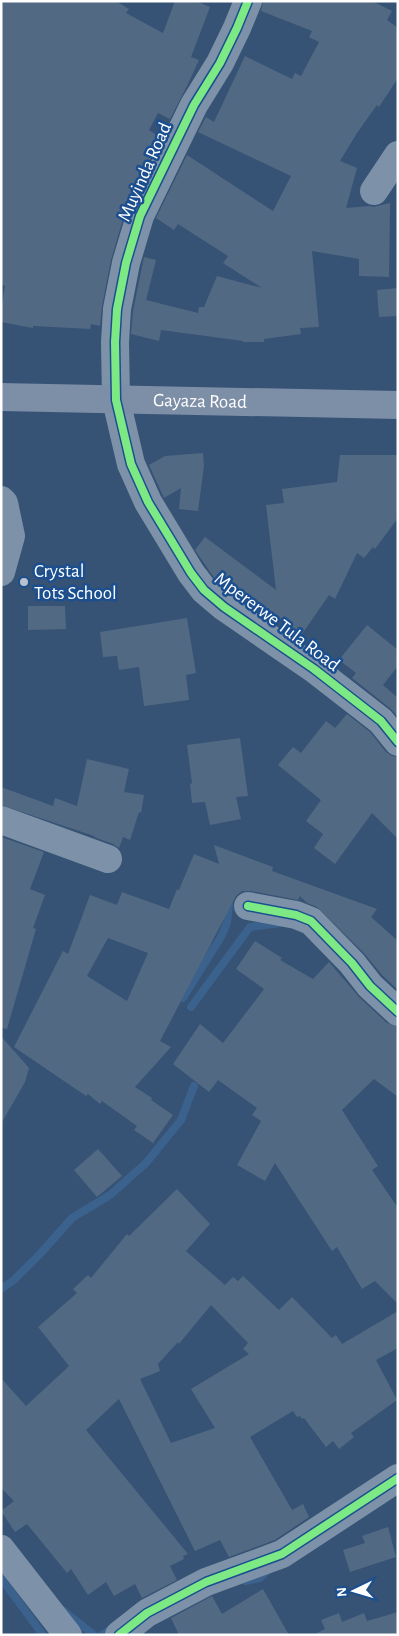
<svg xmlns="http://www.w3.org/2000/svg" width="399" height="1636" font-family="'Alegreya Sans',sans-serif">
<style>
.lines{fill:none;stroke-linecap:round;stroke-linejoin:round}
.stream{stroke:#3b618d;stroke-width:8}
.building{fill:#526984;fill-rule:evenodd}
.minor{stroke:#7d92a8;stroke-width:28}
.major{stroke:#7d8ea7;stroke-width:28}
.cycleway-casing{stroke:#1b4f8f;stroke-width:11}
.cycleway{stroke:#7ce984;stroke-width:8}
.poi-dot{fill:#b9c2ce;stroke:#1b4f8f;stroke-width:2}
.labels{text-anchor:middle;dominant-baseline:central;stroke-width:5;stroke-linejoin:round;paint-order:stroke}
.street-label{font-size:19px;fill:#fff;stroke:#1b4f8f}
.poi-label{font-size:19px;fill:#fff;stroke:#1b4f8f;text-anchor:start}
</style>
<rect width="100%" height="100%" fill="#365274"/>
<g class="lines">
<path class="stream" d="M183,998L221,937L227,923L229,905
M191,1007L250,927L280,923
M1,1289L14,1280L40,1254L72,1218L110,1195L146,1163L181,1120L194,1086
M1,1578L43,1635
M246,1581L260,1578L268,1570
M64,1611L94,1635
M102,1635L115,1627"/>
</g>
<path class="building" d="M1,1H116L129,9L126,13L163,33L175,1H196L210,7L191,57L199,60L188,84L170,119L158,113L149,130L161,138L125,212L111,260L102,306L100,326L91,324L90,329L33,326V328L1,322V309L5,286L1,284Z
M263,1H372L392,11L387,20L398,28V78L379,107L377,105L357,133L340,161L357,168L346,208L370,206L373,207L390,203L389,277L359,276V259L312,251L319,327L300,328L301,334L264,339V342H243V341L161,330L159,341L131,334L133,311L144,257L156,260L146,300L198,313L199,307H204L217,276L262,288L223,263L228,256L178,224L174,230L156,218L187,155L273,211L291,176L198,132L206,117L214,122L245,56L292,79L295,73L301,76L319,42L309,37L312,31L261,11Z
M398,288V316L379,317L377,290Z
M203,453L204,466L198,511L179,509L181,488L164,498L149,465L165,456Z
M340,455H398V518L375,549L373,547L364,558L357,553L335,599L329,595L302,634L266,608L262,614L234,595L215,579L195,550L205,537L276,590L266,505L284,503L282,489L337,482Z
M28,606H65L66,629L28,630Z
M187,618L196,673L186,675L189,700L144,706L139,667L119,670L117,656L103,657L100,632Z
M367,625L398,650V666L383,685L398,698V717L391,709L352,678L356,673L339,660Z
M347,714L370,732L386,752L392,756L398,757V839L372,813L335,864L314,848L323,834L306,821L321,800L278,765L293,747L301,753L326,721L335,728Z
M240,738L248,796L236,797L241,819L210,825L205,802L192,803L190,784L192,783L187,745Z
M87,759L129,769L124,792L144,795L141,813L139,812L130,840L123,837L119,848L113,844L94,837V836L1,805V787L53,806L55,798L77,806Z
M1,837L44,852L30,889L45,895L33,928L36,929L7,1029L1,1028Z
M214,845L273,867L272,871L377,909L371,917L398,941V990L382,975L363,952L317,907L307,903L300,896L298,900L251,891H242L236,896L160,1041L171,1047L135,1087L152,1098L151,1100L173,1115L153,1143L134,1130L137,1126L102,1101L100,1104L88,1094L86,1096L14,1047L63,951L68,954L90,895L117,905L122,892L169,909L177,889L179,890L194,854L219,864ZM108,938L148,953L127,1001L87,976Z
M255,941L282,958L280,960L313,979L329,962L359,997L387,1023L398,1027V1097L374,1079L342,1110L378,1166L372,1170L398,1208V1304L375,1281L362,1289L337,1247L332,1251L275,1163L265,1181L237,1165L261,1121L252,1115L257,1108L218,1080L209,1092L173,1064L200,1024L223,1043L264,989L236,969Z
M1,1036L29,1068L25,1082L1,1124Z
M98,1149L122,1176L97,1197L74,1170Z
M177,1189L210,1224L186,1251L225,1285L233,1277L238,1281L243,1276L279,1310L292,1297L332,1338L336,1335L342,1344L398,1311V1348L376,1360L397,1400L351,1433L354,1437L339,1449L333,1441L326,1447L304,1418L302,1419L300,1416L297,1417L293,1411L250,1437L292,1510L303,1504L309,1517L275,1540L229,1557L220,1540L195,1551L119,1399L86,1430L188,1554L183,1556L184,1559L170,1566L177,1580L142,1598L135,1584L114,1596L106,1582L88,1595L71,1569L67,1573L27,1524L15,1532L1,1511L14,1501L1,1488V1378L26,1406L69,1366L38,1327L77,1293L73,1289L88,1275L91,1278L127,1234L129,1236ZM211,1305L248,1343L243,1349L249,1354L191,1389L215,1428L171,1443L140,1379L160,1371L158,1364L178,1342L179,1344Z
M388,1527L396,1557L350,1572L343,1550L365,1543L362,1536Z
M263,1589L289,1635H179L171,1618L212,1596L222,1614Z
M398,1612V1635H313L325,1629L321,1620L339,1613L342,1622L364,1613L367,1621Z"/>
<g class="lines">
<path class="minor" d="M248,1L237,28L220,63L194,105L140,216L126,263L117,309L115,342L116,400L131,464L148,502L191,573L204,590L224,607L314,669L381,721L398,742
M374,191L398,155
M1,500L4,503L11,536L1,572
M1,820L108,859
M248,906L296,915L311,921L352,963L370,986L398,1012
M1,1549L68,1635
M119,1635L147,1613L206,1582L282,1554L398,1478"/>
<path class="major" id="s1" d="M1,397L398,405"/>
<g class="cycleway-casing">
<path id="cycleway" d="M248,1L237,28L220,63L194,105L140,216L126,263L117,309L115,342L116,400L131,464L148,502L191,573L204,590L224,607L314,669L381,721L398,742
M248,906L296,915L311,921L352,963L370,986L398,1012
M119,1635L147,1613L206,1582L282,1554L398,1478"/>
</g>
<use href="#cycleway" class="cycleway"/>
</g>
<circle class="poi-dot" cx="24" cy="582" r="5"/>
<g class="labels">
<g class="street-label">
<text transform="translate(145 172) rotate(-66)">Muyinda Road</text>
<text stroke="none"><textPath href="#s1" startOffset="199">Gayaza Road</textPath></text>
<text transform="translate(277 622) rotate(37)">Mpererwe Tula Road</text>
</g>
<g class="poi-label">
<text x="34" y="571">Crystal<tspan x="34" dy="22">Tots School</tspan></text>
</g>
</g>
<rect width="399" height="1636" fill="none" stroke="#ffffff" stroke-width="5"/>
<g transform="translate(354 1591) rotate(265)" stroke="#1b4f8f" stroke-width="4" paint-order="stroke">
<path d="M0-4L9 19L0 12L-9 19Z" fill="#ffffff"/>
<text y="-8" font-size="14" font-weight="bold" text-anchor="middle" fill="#ffffff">N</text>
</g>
</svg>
